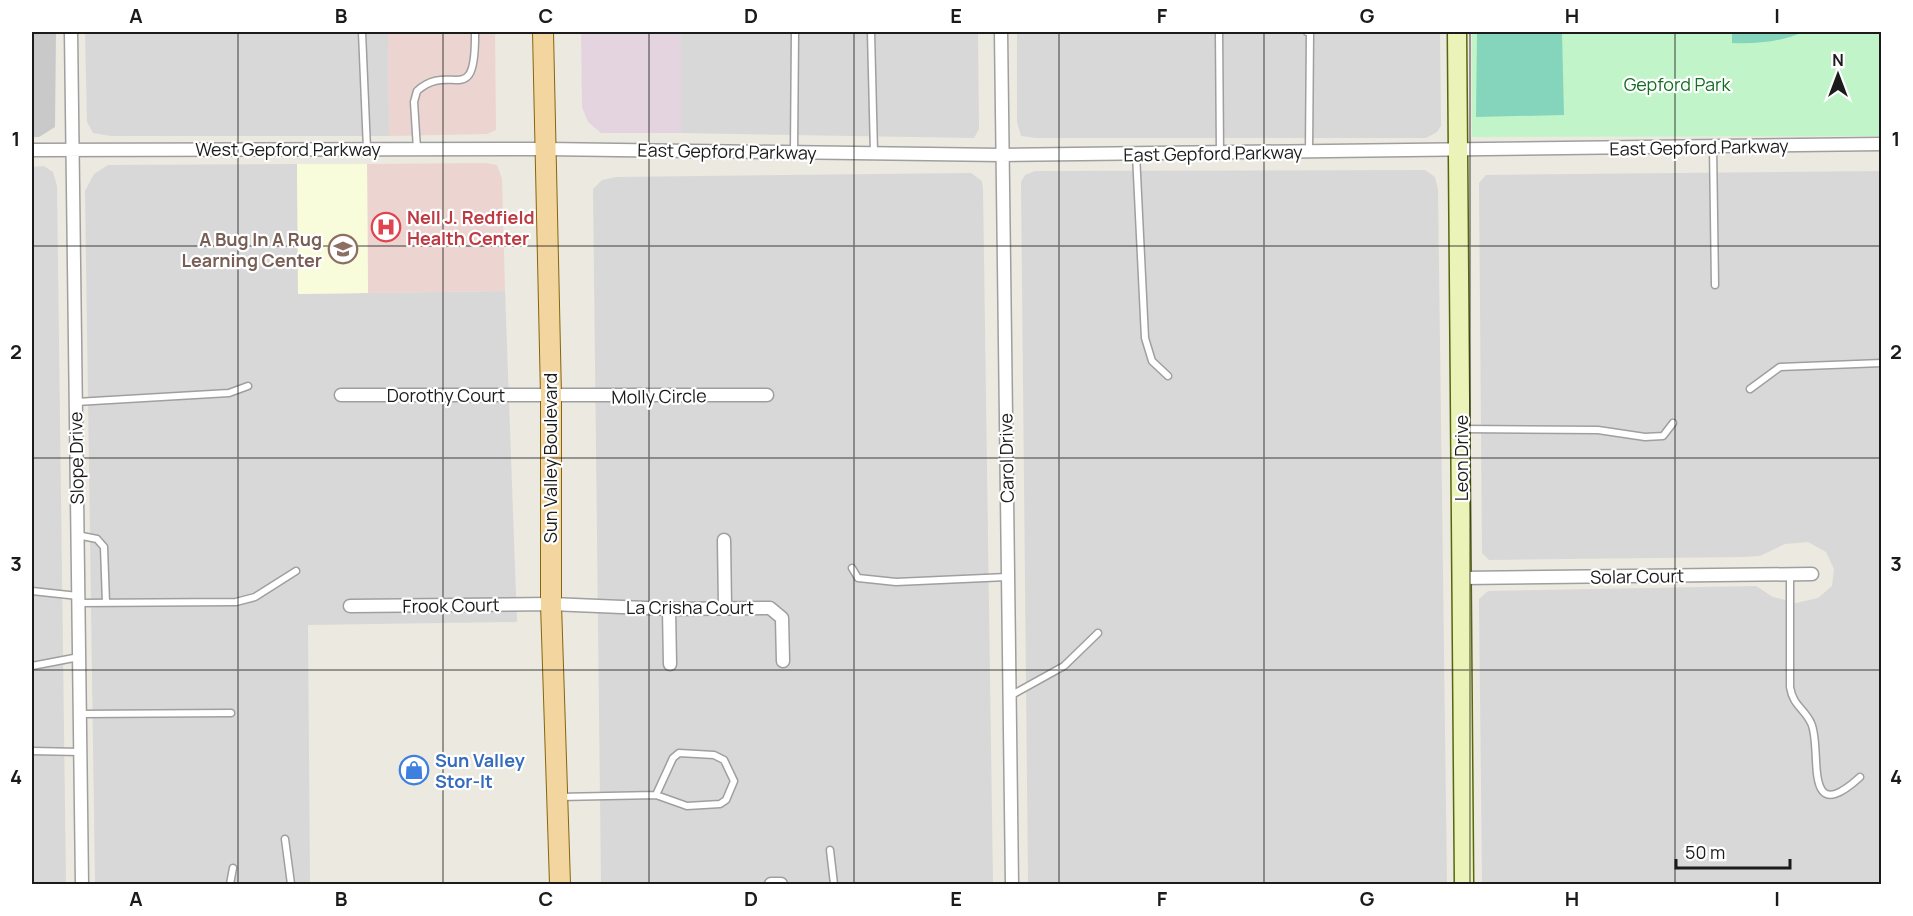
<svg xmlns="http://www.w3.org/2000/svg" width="1913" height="916" font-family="Manrope,sans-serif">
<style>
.residential{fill:#d9d8d8}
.commercial{fill:#ecd4d1}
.industrial{fill:#e4d4e0}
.education{fill:#f9fcdb}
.religious{fill:#c9c9c9}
.park{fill:#c1f4c8}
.pitch{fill:#85d5bc}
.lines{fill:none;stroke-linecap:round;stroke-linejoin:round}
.lane-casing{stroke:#9f9f9f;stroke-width:9}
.street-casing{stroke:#9f9f9f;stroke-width:15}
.secondary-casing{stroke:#56670e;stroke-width:21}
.primary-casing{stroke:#86660c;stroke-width:22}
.lane{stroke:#fff;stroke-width:6}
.street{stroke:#fff;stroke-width:12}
.secondary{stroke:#ecf3b8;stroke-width:18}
.primary{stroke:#f3d59f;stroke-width:20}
.grid{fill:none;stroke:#1b1b1b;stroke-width:1.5;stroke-opacity:0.55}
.labels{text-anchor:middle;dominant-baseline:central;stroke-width:4.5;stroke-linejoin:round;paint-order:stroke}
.park-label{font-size:18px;fill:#146e22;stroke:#fff}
.street-label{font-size:18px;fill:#1b1b1b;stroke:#fff}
.health-label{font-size:18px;font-weight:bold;fill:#be3a42;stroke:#fff;text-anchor:start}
.education-label{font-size:18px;font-weight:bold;fill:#785e54;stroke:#fff;text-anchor:end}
.shop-label{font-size:18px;font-weight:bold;fill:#366cbe;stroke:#fff;text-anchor:start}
.neatline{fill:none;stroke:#1b1b1b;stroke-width:2}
.grid-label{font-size:20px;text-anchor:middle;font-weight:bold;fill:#1b1b1b}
</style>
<rect width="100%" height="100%" fill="#ece9e1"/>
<path class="residential" d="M85,32H388L389,136H111L93,133L87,122Z
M681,32H978L979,129L974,138L681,133Z
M1017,32H1440L1441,126L1437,132L1426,138H1036L1021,136L1017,122Z
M297,164L299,294L505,291L517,622L308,625L310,884H95L85,191L94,174L108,165Z
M44,166L53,172L57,186L66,884H32V167Z
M1425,170L1435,177L1438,189L1447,884H1028L1021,182L1025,175L1035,171Z
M1881,171V884H1482L1479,599L1488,591L1756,586L1773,597L1796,603L1818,598L1832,586L1834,569L1826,552L1808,542L1785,544L1760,556L1744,557L1489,560L1482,553L1479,183L1486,175Z
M971,173L982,181L983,189L993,884H601L593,189L602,180L616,177Z"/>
<path class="commercial" d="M388,32H495L496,130L487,134L389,136Z
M485,163L497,165L502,179L505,291L368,293L367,164Z"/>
<path class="industrial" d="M581,32H681V133H601L588,122L582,107Z"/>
<path class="education" d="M297,164H367L368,293L298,294Z"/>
<path class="religious" d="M32,32H56L55,127L39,137H32Z"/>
<path class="park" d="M1472,32H1881V136L1472,137Z"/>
<path class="pitch" d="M1477,32H1562L1564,115L1476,117Z
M1732,32H1803C1781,42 1756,44 1732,43Z"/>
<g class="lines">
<g class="lane-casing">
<path id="lane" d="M362,32L367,149
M871,32L874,153
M1219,32L1220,153
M1307,32H1310L1309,151
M1713,146L1715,285
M417,149L414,102L417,91C451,60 476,112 475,32
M794,152L795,32
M1136,154L1145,338L1152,361L1168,376
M1750,389L1780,367L1882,363
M76,402L229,393L248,386
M1461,429L1598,430L1645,437L1663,436L1673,423
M77,535L97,539L104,547L106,603
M852,568L858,578L896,582L1007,577
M1790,574V687C1793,706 1804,708 1811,723C1823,747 1801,831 1860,777
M32,591L78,596
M78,603L236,602L255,597L296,571
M32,666L79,657
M1010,696L1064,666L1098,633
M80,714L231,713
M32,751L80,752
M559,797L656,795L687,806L720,804L726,800L734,781L724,760L714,755L679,753L673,758L656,795
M285,839L291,884
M830,850L834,884
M230,884L233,868"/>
</g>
<g class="street-casing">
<path id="street" d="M71,32L82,884
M1001,32L1012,884
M32,150L545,149L1002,155L1882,144
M341,395H767
M724,540L725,606
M1462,578L1812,574
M350,606L551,604L669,609L770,608L782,618L783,661
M669,609L670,664
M771,884H781"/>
</g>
<g class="secondary-casing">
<path id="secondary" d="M1457,32L1464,884"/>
</g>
<g class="primary-casing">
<path id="primary" d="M543,32L551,396V604L560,884"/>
</g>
<use href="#lane" class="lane"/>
<use href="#street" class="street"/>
<use href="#secondary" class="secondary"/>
<use href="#primary" class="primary"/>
</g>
<path class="grid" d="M238,32V884M443,32V884M649,32V884M854,32V884M1059,32V884M1264,32V884M1470,32V884M1675,32V884M32,246H1882M32,458H1882M32,670H1882"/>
<defs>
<g id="hospital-ring" transform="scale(1.5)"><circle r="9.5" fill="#fff" stroke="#e0444e" stroke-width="1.5"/><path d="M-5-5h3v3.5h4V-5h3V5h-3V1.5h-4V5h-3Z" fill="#e0444e"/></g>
<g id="school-ring" transform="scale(1.5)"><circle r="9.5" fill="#fff" stroke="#8d6e63" stroke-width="1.5"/><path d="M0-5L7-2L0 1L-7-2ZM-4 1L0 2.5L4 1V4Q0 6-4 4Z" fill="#8d6e63"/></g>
<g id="shop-ring" transform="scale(1.5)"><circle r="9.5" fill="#fff" stroke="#3f7fe0" stroke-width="1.5"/><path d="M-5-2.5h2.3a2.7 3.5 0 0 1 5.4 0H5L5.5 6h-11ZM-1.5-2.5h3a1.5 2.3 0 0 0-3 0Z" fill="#3f7fe0"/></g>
</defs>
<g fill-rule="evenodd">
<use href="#hospital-ring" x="386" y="227"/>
<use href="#school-ring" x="343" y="249"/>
<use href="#shop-ring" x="414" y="770"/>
</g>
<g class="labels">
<g class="park-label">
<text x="1677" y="84">Gepford Park</text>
</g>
<g class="street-label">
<text transform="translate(1699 147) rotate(-1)">East Gepford Parkway</text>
<text x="288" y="149">West Gepford Parkway</text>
<text transform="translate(727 151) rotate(1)">East Gepford Parkway</text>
<text transform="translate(1213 153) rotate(-1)">East Gepford Parkway</text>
<text x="446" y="395">Dorothy Court</text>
<text transform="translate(659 396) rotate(-1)">Molly Circle</text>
<text transform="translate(76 458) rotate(-91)">Slope Drive</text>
<text transform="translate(550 458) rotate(-90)">Sun Valley Boulevard</text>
<text transform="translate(1006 458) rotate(-91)">Carol Drive</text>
<text transform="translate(1461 458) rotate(-90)">Leon Drive</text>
<text transform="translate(1637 576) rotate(-1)">Solar Court</text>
<text transform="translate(451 605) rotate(-1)">Frook Court</text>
<text x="690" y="607">La Crisha Court</text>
</g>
<g class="health-label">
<text x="407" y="217">Nell J. Redfield<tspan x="407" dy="21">Health Center</tspan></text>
</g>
<g class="education-label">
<text x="322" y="239">A Bug In A Rug<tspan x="322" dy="21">Learning Center</tspan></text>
</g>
<g class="shop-label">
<text x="435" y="760">Sun Valley<tspan x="435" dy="21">Stor-It</tspan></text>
</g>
</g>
<rect width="1913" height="916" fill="none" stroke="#ffffff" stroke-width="66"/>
<g transform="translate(1838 75)" stroke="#ffffff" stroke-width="4.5" paint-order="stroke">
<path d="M0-4.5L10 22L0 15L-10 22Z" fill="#1b1b1b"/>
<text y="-9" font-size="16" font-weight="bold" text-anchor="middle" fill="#1b1b1b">N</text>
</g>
<path d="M1676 859v9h114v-9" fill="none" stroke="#1b1b1b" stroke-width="3"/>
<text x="1685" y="859" font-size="18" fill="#1b1b1b" stroke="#ffffff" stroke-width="4.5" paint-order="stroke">50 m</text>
<rect x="33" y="33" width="1847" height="850" class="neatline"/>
<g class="grid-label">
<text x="136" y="23">A</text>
<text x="341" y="23">B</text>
<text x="546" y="23">C</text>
<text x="751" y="23">D</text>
<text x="956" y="23">E</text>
<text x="1162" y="23">F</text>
<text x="1367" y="23">G</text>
<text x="1572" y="23">H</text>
<text x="1777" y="23">I</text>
<text x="16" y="146">1</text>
<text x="1896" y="146">1</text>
<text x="16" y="359">2</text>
<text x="1896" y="359">2</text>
<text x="16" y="571">3</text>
<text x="1896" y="571">3</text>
<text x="16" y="784">4</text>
<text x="1896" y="784">4</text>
<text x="136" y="906">A</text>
<text x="341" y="906">B</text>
<text x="546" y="906">C</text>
<text x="751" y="906">D</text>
<text x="956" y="906">E</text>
<text x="1162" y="906">F</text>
<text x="1367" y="906">G</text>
<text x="1572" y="906">H</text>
<text x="1777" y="906">I</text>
</g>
</svg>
